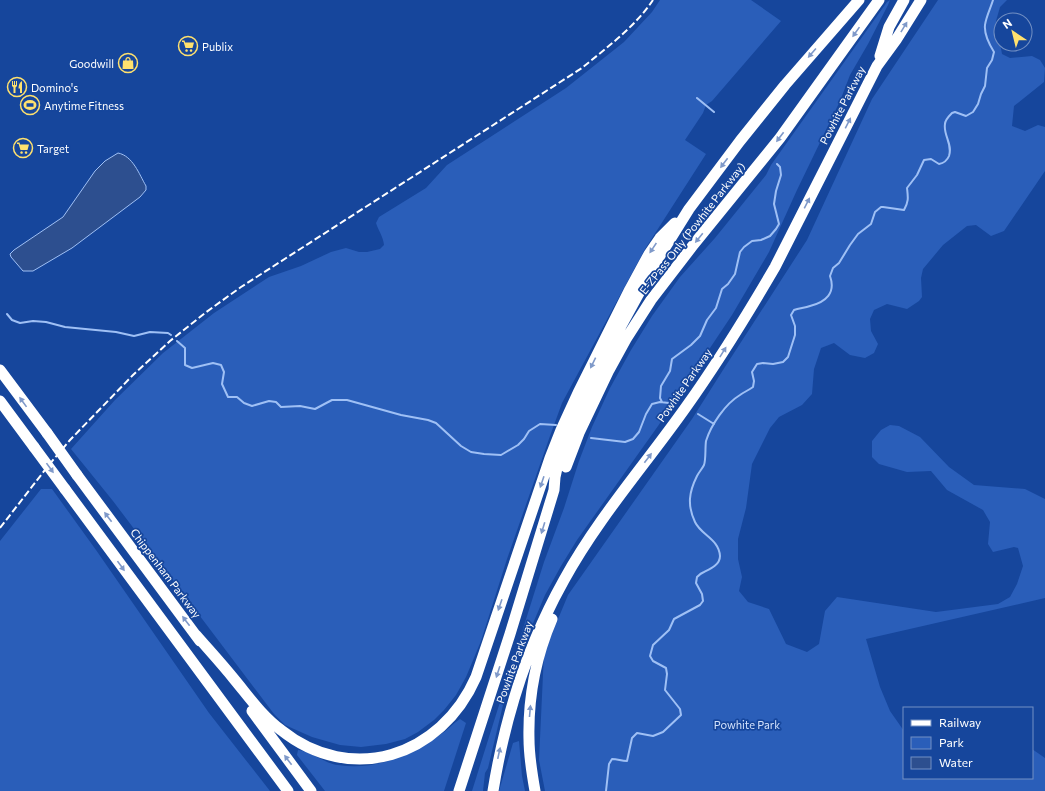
<svg xmlns="http://www.w3.org/2000/svg" width="1045" height="791" font-family="Commissioner,sans-serif">
<style>
.green{fill:#2a5eb9}
.water{fill:#2d4f8f;stroke:#9fc0f5}
.lines{fill:none;stroke-linecap:round;stroke-linejoin:round}
.stream{stroke:#9fc0f5;stroke-width:2}
.motorway{stroke:#fff;stroke-width:11}
.rail{stroke:#fff;stroke-width:2;stroke-dasharray:7 3;stroke-linecap:butt}
.motorway-bridge{stroke:#fff;stroke-width:11}
.oneway{fill:#7f99c9}
.labels{text-anchor:middle;dominant-baseline:central;stroke-width:3.5;stroke-linejoin:round;paint-order:stroke}
.poi-label{font-size:11px;fill:#fff;stroke:#16469c;text-anchor:start}
.street-label{font-size:11px;fill:#fff;stroke:#16469c}
.park-label{font-size:11px;fill:#d4e3fd;stroke:#16469c}
</style>
<rect width="100%" height="100%" fill="#16469c"/>
<path class="green" d="M660,0H751L781,21L712,101L706,105L703,113L685,140L706,154L645,249L562,403L550,436L507,559L481,641L466,677L456,695L444,710L434,720L418,732L405,739L386,744L361,747L340,745L312,737L285,725L274,714L113,501L71,449L115,400L163,353L214,313L269,277L301,266L331,252L346,248L359,252H367L380,249L384,245C383,236 379,232 376,223L379,217L426,188L447,165L566,88L624,42L652,12Z
M890,0L888,5L868,44L850,75L840,101L797,190L769,252L732,315L658,426L577,540L561,566L545,595L515,666L503,705L488,768L485,773L483,791H472L544,562L564,508L579,461L592,427L610,388L631,350L652,316L680,277L715,238L766,175L771,165L887,2Z
M938,0H1007L1000,7L996,21L1002,54L1010,58L1032,56L1040,60L1045,68L1044,82L1014,106L1012,126L1025,131L1038,125L1045,127V171L1004,231L991,236L976,225L967,226L943,245L923,269L921,278L922,297L919,301L907,309L887,304L874,310L870,319L871,331L878,344L874,353L865,358L850,355L834,343L821,348L814,369L812,394L802,405L779,417L770,428L752,464L746,508L738,539V559L742,577L739,591L748,602L769,609L786,644L807,652L819,644L825,611L837,597L936,612L998,604L1010,597L1017,584L1023,566L1018,548L1014,547L993,552L988,544L990,522L983,510L947,490L931,471L907,472L879,464L872,457V441L881,430L890,425L899,426L920,437L949,467L974,485L1025,489L1045,499V598L866,639L880,687L890,711L904,731V778H1032V749L1045,758V791H545L539,760L544,653L568,595L692,419L723,370L807,240L872,99Z
M41,489H52L96,550L209,713L270,791H0V541Z
M460,719L466,723L444,791H325L297,755L298,750C309,750 325,764 338,765C376,771 410,755 441,734C448,730 452,724 460,719Z
M519,741L522,776L525,791H499L513,743Z"/>
<path class="water" d="M118,153C133,156 139,174 146,186V190L140,197L72,248L33,271H23L11,257L10,254L14,250L63,217L95,171L105,161Z"/>
<g class="lines">
<path class="stream" d="M697,98L714,112
M7,314L12,320L20,323L33,321L46,322L65,327L116,332L134,336L150,332L168,333L171,335
M177,341L185,348V365L192,368L213,363L221,365L224,372L222,384L228,397H237L244,403L252,406L269,401L276,402L281,407L300,406L315,409L332,400H347L401,415L428,420L436,423L461,446L471,452L484,454L501,455L518,445L524,439L529,431L540,424L556,425
M662,402L660,398L661,386L670,371L672,359L691,345L700,336L707,320L716,308L722,289L728,284L735,274L740,252L744,247L752,241L761,240L770,236L776,229L779,224L774,204L776,191L781,175L780,167L777,164
M698,414L714,424
M591,438L625,442L633,439L639,432L646,414L652,404L660,402L669,403
M606,791L609,764L612,759C618,759 621,761 627,761L632,738L637,733L653,736L663,732L681,715L680,709L665,690L667,674L666,668L653,661L650,656L653,645L669,630L674,619L700,605L703,601L702,594L696,583L697,577C699,575 701,573 704,572C710,569 720,565 720,556C719,539 701,535 695,522C687,505 689,492 697,476C699,472 702,469 704,465C706,460 705,448 706,441C711,425 725,404 740,395C744,392 749,390 753,387L754,381L752,372L757,364L763,363L773,364L783,362L788,357L795,335V326L791,315L794,310C799,308 805,308 810,306C826,302 836,293 830,276L833,268L839,263L850,245L858,234L871,224L875,212L881,207H883L904,210C909,201 908,197 907,188L917,175L924,160L931,159L939,164C944,163 947,161 949,156C953,144 943,135 945,124C945,120 949,116 952,113L955,112L966,116L973,112L978,104L981,94L985,86L987,68L992,60L994,52C989,44 984,34 985,25C986,17 991,7 993,0"/>
<path class="motorway" d="M880,56L889,27L904,0
M0,370L47,433
M0,401L34,447
M566,467L579,433L609,370L626,339L651,300L694,244L780,138L879,0
M77,475L200,641
M65,489L288,791
M196,635C209,650 222,664 234,679C249,697 262,716 281,730C351,786 441,757 476,677L550,458L561,430L578,393L630,289L649,254L660,238L675,223
M252,711L311,791
M459,791L510,634L554,490L555,477L557,468L573,427L583,406L622,324L656,262L689,209L740,141L785,85L859,0
M493,791C505,717 527,646 564,580C598,518 645,465 686,407C718,362 747,315 775,267L877,66L896,40L921,0
M535,791C532,774 529,757 529,739C528,699 536,656 552,619"/>
<path class="rail" d="M0,528L48,466L70,440L133,375L170,341L205,313L241,287L582,68C606,48 635,27 653,0"/>
<path class="motorway-bridge" d="M47,433L77,475
M34,447L65,489"/>
</g>
<defs><path id="oneway-solid" d="M-6-.8H1V-3.2L6.5 0L1 3.2V.8H-6Z"/></defs>
<g class="oneway">
<use href="#oneway-solid" transform="translate(904 27) rotate(-59)"/>
<use href="#oneway-solid" transform="translate(856 32) rotate(125)"/>
<use href="#oneway-solid" transform="translate(812 53) rotate(131)"/>
<use href="#oneway-solid" transform="translate(848 123) rotate(-63)"/>
<use href="#oneway-solid" transform="translate(780 137) rotate(127)"/>
<use href="#oneway-solid" transform="translate(724 163) rotate(127)"/>
<use href="#oneway-solid" transform="translate(807 203) rotate(-63)"/>
<use href="#oneway-solid" transform="translate(699 238) rotate(129)"/>
<use href="#oneway-solid" transform="translate(653 248) rotate(124)"/>
<use href="#oneway-solid" transform="translate(723 352) rotate(-58)"/>
<use href="#oneway-solid" transform="translate(593 363) rotate(116)"/>
<use href="#oneway-solid" transform="translate(23 402) rotate(-126)"/>
<use href="#oneway-solid" transform="translate(648 458) rotate(-53)"/>
<use href="#oneway-solid" transform="translate(50 468) rotate(54)"/>
<use href="#oneway-solid" transform="translate(542 482) rotate(109)"/>
<use href="#oneway-solid" transform="translate(108 517) rotate(-127)"/>
<use href="#oneway-solid" transform="translate(543 528) rotate(107)"/>
<use href="#oneway-solid" transform="translate(121 566) rotate(54)"/>
<use href="#oneway-solid" transform="translate(500 605) rotate(109)"/>
<use href="#oneway-solid" transform="translate(186 621) rotate(-127)"/>
<use href="#oneway-solid" transform="translate(498 672) rotate(108)"/>
<use href="#oneway-solid" transform="translate(530 711) rotate(-85)"/>
<use href="#oneway-solid" transform="translate(499 753) rotate(-78)"/>
<use href="#oneway-solid" transform="translate(288 760) rotate(-127)"/>
</g>
<defs>
<g id="supermarket-ring" transform="scale(1)"><circle r="9.5" fill="#16469c" stroke="#ffe16e" stroke-width="1.5"/><path d="M-6-5.5h2.5l.6 2H6L4.5 2H-2.5L-4.4-4H-6ZM-1.5 3.2a1.3 1.3 0 1 0 .1 0ZM3 3.2a1.3 1.3 0 1 0 .1 0Z" fill="#ffe16e"/></g>
<g id="shop-ring" transform="scale(1)"><circle r="9.5" fill="#16469c" stroke="#ffe16e" stroke-width="1.5"/><path d="M-5-2.5h2.3a2.7 3.5 0 0 1 5.4 0H5L5.5 6h-11ZM-1.5-2.5h3a1.5 2.3 0 0 0-3 0Z" fill="#ffe16e"/></g>
<g id="restaurant-ring" transform="scale(1)"><circle r="9.5" fill="#16469c" stroke="#ffe16e" stroke-width="1.5"/><path d="M-5-6h1v4h1v-4h1v4h1v-4h1v5L-1.5 .5V6h-2V.5L-5-1ZM5-6V6H3V1.5H1.5Q1.5-4 5-6Z" fill="#ffe16e"/></g>
<g id="stadium-ring" transform="scale(1)"><circle r="9.5" fill="#16469c" stroke="#ffe16e" stroke-width="1.5"/><path d="M0-5a6.5 5 0 1 0 0 10a6.5 5 0 1 0 0-10ZM-3.5-1.8h7v3.6h-7Z" fill="#ffe16e"/></g>
</defs>
<g fill-rule="evenodd">
<use href="#supermarket-ring" x="188" y="46"/>
<use href="#shop-ring" x="128" y="63"/>
<use href="#restaurant-ring" x="17" y="87"/>
<use href="#stadium-ring" x="30" y="105"/>
<use href="#supermarket-ring" x="23" y="148"/>
</g>
<g class="labels">
<g class="poi-label">
<text x="202" y="46">Publix</text>
<text x="114" y="63" text-anchor="end">Goodwill</text>
<text x="31" y="87">Domino's</text>
<text x="44" y="105">Anytime Fitness</text>
<text x="37" y="148">Target</text>
</g>
<g class="street-label">
<text transform="translate(842 105) rotate(-63)">Powhite Parkway</text>
<text transform="translate(692 228) rotate(-52)">E-ZPass Only (Powhite Parkway)</text>
<text transform="translate(684 385) rotate(-55)">Powhite Parkway</text>
<text transform="translate(166 573) rotate(53)">Chippenham Parkway</text>
<text transform="translate(514 662) rotate(-70)">Powhite Parkway</text>
</g>
<g class="park-label">
<text x="747" y="724">Powhite Park</text>
</g>
</g>
<rect x="903" y="707" width="130" height="72" fill="#16469c" stroke="#7390c4"/>
<rect x="911" y="720" width="20" height="6" fill="#ffffff" stroke="#7390c4"/>
<text x="939" y="727" font-size="12" fill="#ffffff">Railway</text>
<rect x="911" y="737" width="20" height="12" fill="#2a5eb9" stroke="#7390c4"/>
<text x="939" y="747" font-size="12" fill="#ffffff">Park</text>
<rect x="911" y="757" width="20" height="12" fill="#2d4f8f" stroke="#7390c4"/>
<text x="939" y="767" font-size="12" fill="#ffffff">Water</text>
<g transform="translate(1013 32) rotate(325)"><circle r="19" fill="#16469c" stroke="#7390c4"/>
<path d="M0-3L7 15L0 10L-7 15Z" fill="#ffe16e"/>
<text y="-6" font-size="11" font-weight="bold" text-anchor="middle" fill="#ffffff">N</text>
</g>
</svg>
